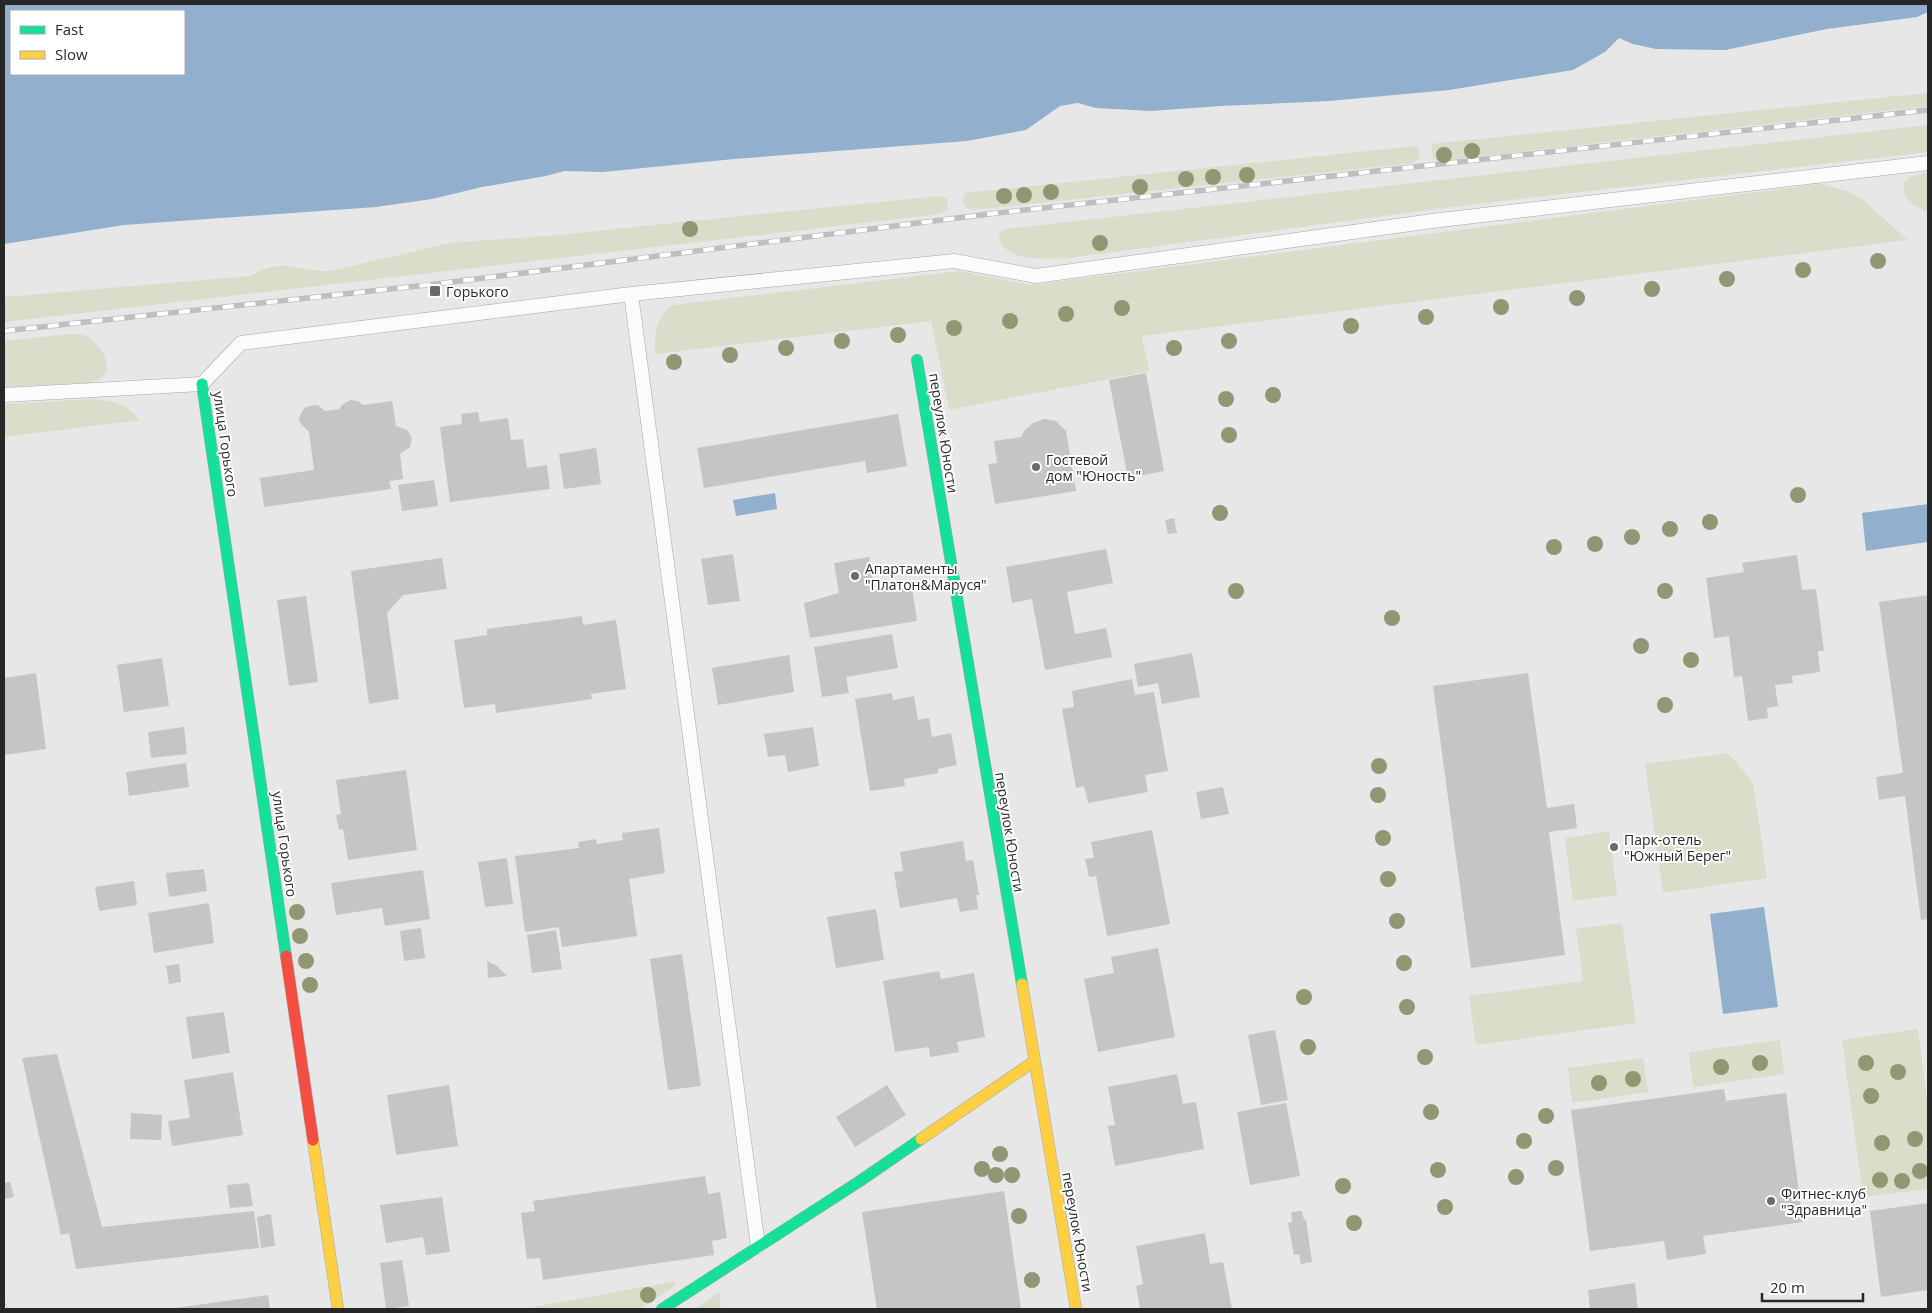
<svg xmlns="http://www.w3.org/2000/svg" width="1932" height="1313" font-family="'Open Sans',sans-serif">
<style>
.green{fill:#daddc9}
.water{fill:#92afcd;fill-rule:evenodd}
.building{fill:#c5c5c6}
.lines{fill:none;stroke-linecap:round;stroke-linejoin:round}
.lane-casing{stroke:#a7a7a8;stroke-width:15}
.fast-casing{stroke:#a7a7a8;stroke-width:12}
.slow-casing{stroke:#a7a7a8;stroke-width:12}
.jam-casing{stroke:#a7a7a8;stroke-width:12}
.lane{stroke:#fbfbfc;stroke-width:14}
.fast{stroke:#16e098;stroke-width:11}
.slow{stroke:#ffcf43;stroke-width:11}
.jam{stroke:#f24e42;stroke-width:11}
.rail-casing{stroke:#bfbfc0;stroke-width:5.5}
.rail{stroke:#fff;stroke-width:4;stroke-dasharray:11;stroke-linecap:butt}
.tree{fill:#939672}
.poi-dot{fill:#6a6a6b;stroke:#fff;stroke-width:2}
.labels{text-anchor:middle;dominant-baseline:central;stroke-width:4;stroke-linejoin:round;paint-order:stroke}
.poi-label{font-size:14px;fill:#272728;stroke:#fff;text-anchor:start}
.street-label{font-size:14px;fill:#272728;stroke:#fff}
</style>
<rect width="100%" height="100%" fill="#e7e7e8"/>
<path class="green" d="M1926,93H1928V106L1437,161L1433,157L1431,144Z
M1928,125V152L1451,207L1069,258C1049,259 1000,263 999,234L1005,229Z
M1417,146L1420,159L1412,163L973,210L968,209L963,203L965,193Z
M1925,173H1928V212C1914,207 1901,200 1904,182L1910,177Z
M1820,184L1847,191L1864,201L1908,240L1142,336L1149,371L949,410L931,321L655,354C655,334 655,317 673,305L960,271L1030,285Z
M939,196L947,199L948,209L941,214L4,322V297L251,276C279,256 301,272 330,271L450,243L557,235Z
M69,334C75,334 81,334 86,336C97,342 115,364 103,376C100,380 94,381 88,383L4,387V341Z
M95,399C116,402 126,404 140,420L4,437V404Z
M1728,753L1753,782L1767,878L1663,893L1645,764Z
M1609,831L1617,895L1573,901L1565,838Z
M1622,923L1636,1023L1476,1045L1469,996L1583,981L1576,929Z
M1918,1029L1928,1106V1189L1863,1197L1842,1040Z
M1780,1040L1784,1074L1693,1087L1689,1052Z
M1643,1058L1648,1092L1572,1103L1568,1068Z
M676,1281L675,1286L640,1309H522Z
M719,1292L721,1309H695Z"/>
<path class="water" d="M4,4H1928V12L1917,17L1827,29L1725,50L1656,49L1633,44L1619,38L1605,52L1573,70L1449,90L1329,101L1221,106L1151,111L1096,108L1078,103L1060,106L1026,130L967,141L734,159L603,172L564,171L546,176L482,187L432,199L376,207L124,225L4,244ZM11,11H184V74H11Z
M775,493L777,509L736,516L733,500Z
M1928,504V542L1866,551L1862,513Z
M1764,907L1778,1007L1723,1014L1710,914Z"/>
<path class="building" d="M1146,373L1164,471L1128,478L1109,380Z
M350,400L358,401L363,405L392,401L396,426L407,430L412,438L410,447L400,454L403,479L389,481L391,489L264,507L260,478L314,470L309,432L300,423L299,418L303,410L306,407L315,405L319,406L325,411L339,409L342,405Z
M478,412L480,422L508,418L511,440L523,439L527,468L547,465L550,489L450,502L440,427L462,424L461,414Z
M898,414L907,466L867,473L865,461L704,488L697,448Z
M1044,419L1056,421L1066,431L1076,491L995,504L988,464L997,463L994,441L1021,437L1024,431L1033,423Z
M596,448L601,484L564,489L559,454Z
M434,480L438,506L402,511L398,485Z
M1174,518L1177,533L1168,534L1165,520Z
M1106,549L1113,583L1067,592L1075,634L1106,628L1112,657L1045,670L1032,599L1012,603L1006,567Z
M733,554L740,601L708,605L701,559Z
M1797,555L1802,590L1816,589L1824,651H1818L1820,672L1792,676L1793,683L1775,685L1778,706L1767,708L1768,718L1748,721L1742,676L1734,677L1729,636L1714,638L1706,578L1744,572L1742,563Z
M869,557L874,590L912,588L917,621L810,638L804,603L839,593L834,563Z
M442,558L447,589L403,595L387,613L399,699L369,704L351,571Z
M1928,595V919L1921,920L1905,796L1879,800L1876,777L1903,773L1879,602Z
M306,596L318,682L289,686L277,600Z
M582,616L583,625L616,620L626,689L591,694L592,699L496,713L495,704L464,708L454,640L487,635V629Z
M892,634L898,668L846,677L849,693L822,697L814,647Z
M1192,653L1200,697L1162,704L1158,683L1138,687L1134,664Z
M789,655L794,692L718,705L712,668Z
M162,658L169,706L124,712L117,665Z
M36,673L46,749L4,755V678Z
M1528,673L1547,808L1574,804L1577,828L1549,832L1565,955L1471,968L1433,686Z
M1132,679L1135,695L1154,692L1168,771L1145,775L1148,792L1088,803L1084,786L1076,788L1062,709L1074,707L1072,691Z
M892,693L893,700L914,696L918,720L929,718L932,737L951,733L957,765L938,769V773L904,779L905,786L870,791L855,699Z
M184,727L187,754L151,758L148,732Z
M813,727L819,766L788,772L785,755L768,757L764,734Z
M186,763L189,787L129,796L126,772Z
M406,770L417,850L348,860L343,829L339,830L336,815L341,814L336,780Z
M1223,787L1229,814L1201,819L1196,792Z
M659,828L665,873L629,879L637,936L562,947L559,927L525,932L515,856L579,848L578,842L596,839L597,844L623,840L622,833Z
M1152,830L1170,924L1107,936L1096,876L1089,877L1085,859L1094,858L1091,842Z
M963,841L966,861L973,860L979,895H976L978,909L960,912L957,898L900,908L894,872L903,871L900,852Z
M507,858L513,904L485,907L478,862Z
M204,869L207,891L169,897L166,873Z
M423,870L430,919L385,926L382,908L336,915L331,883Z
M134,881L137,905L99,911L95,887Z
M209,903L214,943L154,953L148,913Z
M876,909L884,960L836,968L827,917Z
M421,928L425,958L404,961L400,931Z
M556,930L562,969L532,973L527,935Z
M1158,948L1175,1037L1098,1052L1084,979L1114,973L1111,957Z
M682,954L701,1086L668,1090L650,959Z
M487,961L497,966L507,976L488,978Z
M179,964L181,982L169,984L166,966Z
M939,971L941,979L974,973L985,1037L957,1042L959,1052L930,1057L929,1047L895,1052L883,981Z
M224,1012L230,1053L192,1059L186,1017Z
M1275,1030L1288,1100L1261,1105L1248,1035Z
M57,1054L102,1227L254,1211L259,1248L76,1269L69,1233L61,1235L22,1058Z
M233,1072L243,1135L172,1146L168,1121L190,1118L184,1080Z
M1177,1074L1183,1104L1196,1102L1204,1149L1115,1166L1108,1126L1115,1125L1108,1087Z
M449,1085L458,1146L396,1155L387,1095Z
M887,1085L906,1115L855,1147L836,1117Z
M1724,1089L1726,1101L1786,1093L1803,1222L1703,1236L1706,1254L1667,1260L1664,1241L1590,1251L1571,1110Z
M1286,1103L1300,1176L1250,1185L1237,1112Z
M131,1113L162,1115L161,1140L130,1139Z
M705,1176L708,1194L720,1192L727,1238L712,1241L714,1255L543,1280L540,1258L527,1259L521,1213L535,1211L533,1201Z
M10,1182L14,1197L4,1199V1183Z
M249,1183L253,1206L230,1208L227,1185Z
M1004,1191L1021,1309H877L862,1212Z
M442,1197L450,1252L426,1255L423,1237L386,1243L380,1205Z
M1928,1203V1290L1881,1297L1870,1211Z
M1302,1211L1304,1220L1306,1219L1312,1262L1301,1264L1299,1254L1294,1255L1288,1223L1292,1222L1291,1212Z
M271,1214L275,1246L261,1248L257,1217Z
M1205,1233L1210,1264L1223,1262L1232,1309H1140L1136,1286L1143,1284L1136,1246Z
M402,1260L409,1306L386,1309L380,1263Z
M1635,1283L1638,1309H1590L1588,1290Z
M268,1295L270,1309H175V1308Z"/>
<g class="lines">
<g class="lane-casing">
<path id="lane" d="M631,294L758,1246
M4,395L202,384L241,343L631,294L954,261L1036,276L1432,221L1928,163"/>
</g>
<g class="fast-casing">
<path id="fast" d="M917,360L1022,984
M202,384L286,956
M662,1309L860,1181L921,1139"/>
</g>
<g class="slow-casing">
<path id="slow" d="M1022,984L1076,1309
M921,1139L1033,1062
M313,1140L338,1309"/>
</g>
<g class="jam-casing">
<path id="jam" d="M286,956L313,1140"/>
</g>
<use href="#lane" class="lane"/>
<use href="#fast" class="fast"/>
<use href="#slow" class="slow"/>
<use href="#jam" class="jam"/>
<g class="rail-casing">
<path id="rail" d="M4,331L436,284L989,214L1928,110
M4,1306L5,1309"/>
</g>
<use href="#rail" class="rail"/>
</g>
<g class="tree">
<circle cx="1472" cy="151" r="8"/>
<circle cx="1444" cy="155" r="8"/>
<circle cx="1247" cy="175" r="8"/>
<circle cx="1213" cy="177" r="8"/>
<circle cx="1186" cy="179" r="8"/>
<circle cx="1140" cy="187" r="8"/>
<circle cx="1051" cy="192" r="8"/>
<circle cx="1024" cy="195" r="8"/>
<circle cx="1004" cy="196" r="8"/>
<circle cx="690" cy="229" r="8"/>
<circle cx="1100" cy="243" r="8"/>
<circle cx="1878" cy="261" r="8"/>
<circle cx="1803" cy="270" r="8"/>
<circle cx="1727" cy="279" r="8"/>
<circle cx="1652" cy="289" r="8"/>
<circle cx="1577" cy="298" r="8"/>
<circle cx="1501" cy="307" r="8"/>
<circle cx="1122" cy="308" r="8"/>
<circle cx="1066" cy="314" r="8"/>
<circle cx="1426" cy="317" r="8"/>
<circle cx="1010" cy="321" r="8"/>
<circle cx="1351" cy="326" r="8"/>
<circle cx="954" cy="328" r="8"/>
<circle cx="898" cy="335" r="8"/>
<circle cx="842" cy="341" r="8"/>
<circle cx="1229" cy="341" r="8"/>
<circle cx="786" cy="348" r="8"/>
<circle cx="1174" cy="348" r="8"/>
<circle cx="730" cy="355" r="8"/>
<circle cx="674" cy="362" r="8"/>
<circle cx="1273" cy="395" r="8"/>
<circle cx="1226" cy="399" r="8"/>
<circle cx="1229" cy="435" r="8"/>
<circle cx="1798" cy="495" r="8"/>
<circle cx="1220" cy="513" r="8"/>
<circle cx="1710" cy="522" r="8"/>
<circle cx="1670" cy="529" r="8"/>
<circle cx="1632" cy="537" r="8"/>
<circle cx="1595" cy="544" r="8"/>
<circle cx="1554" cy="547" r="8"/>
<circle cx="1236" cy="591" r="8"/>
<circle cx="1665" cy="591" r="8"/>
<circle cx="1392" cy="618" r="8"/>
<circle cx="1641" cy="646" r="8"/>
<circle cx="1691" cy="660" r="8"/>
<circle cx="1665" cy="705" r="8"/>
<circle cx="1379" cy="766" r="8"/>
<circle cx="1378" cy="795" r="8"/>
<circle cx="1383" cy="838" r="8"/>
<circle cx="1388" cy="879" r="8"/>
<circle cx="297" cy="912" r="8"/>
<circle cx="1397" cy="921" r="8"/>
<circle cx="300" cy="936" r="8"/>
<circle cx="306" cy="961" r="8"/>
<circle cx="1404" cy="963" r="8"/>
<circle cx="310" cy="985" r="8"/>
<circle cx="1304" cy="997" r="8"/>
<circle cx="1407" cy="1007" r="8"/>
<circle cx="1308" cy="1047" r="8"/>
<circle cx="1425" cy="1057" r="8"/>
<circle cx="1760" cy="1063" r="8"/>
<circle cx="1866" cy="1063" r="8"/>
<circle cx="1721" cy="1067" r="8"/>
<circle cx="1898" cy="1072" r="8"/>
<circle cx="1633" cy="1079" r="8"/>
<circle cx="1599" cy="1083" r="8"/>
<circle cx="1871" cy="1096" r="8"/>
<circle cx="1431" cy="1112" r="8"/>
<circle cx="1546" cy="1116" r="8"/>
<circle cx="1915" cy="1139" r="8"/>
<circle cx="1524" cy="1141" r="8"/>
<circle cx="1882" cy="1143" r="8"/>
<circle cx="1000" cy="1154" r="8"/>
<circle cx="1556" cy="1168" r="8"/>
<circle cx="982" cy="1169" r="8"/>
<circle cx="1438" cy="1170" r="8"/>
<circle cx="1920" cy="1171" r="8"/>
<circle cx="996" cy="1175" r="8"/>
<circle cx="1012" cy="1175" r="8"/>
<circle cx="1516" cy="1177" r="8"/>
<circle cx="1880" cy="1180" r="8"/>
<circle cx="1902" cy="1181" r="8"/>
<circle cx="1343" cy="1186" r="8"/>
<circle cx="1445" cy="1207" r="8"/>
<circle cx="1019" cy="1216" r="8"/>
<circle cx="1354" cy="1223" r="8"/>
<circle cx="1032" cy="1280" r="8"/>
<circle cx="648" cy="1295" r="8"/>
</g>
<g class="poi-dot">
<rect x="429" y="285" width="12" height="12" rx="2.5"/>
<circle cx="1036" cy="467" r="5"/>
<circle cx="855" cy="576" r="5"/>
<circle cx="1614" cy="847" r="5"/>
<circle cx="1771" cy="1201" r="5"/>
</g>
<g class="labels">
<g class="poi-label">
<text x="446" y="291">Горького</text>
<text x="1046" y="459">Гостевой<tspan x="1046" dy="16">дом "Юность"</tspan></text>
<text x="865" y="568">Апартаменты<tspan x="865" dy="16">"Платон&amp;Маруся"</tspan></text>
<text x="1624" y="839">Парк-отель<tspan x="1624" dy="16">"Южный Берег"</tspan></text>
<text x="1781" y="1193">Фитнес-клуб<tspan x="1781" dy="16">"Здравница"</tspan></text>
</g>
<g class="street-label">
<text transform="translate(944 433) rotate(81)">переулок Юности</text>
<text transform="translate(226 444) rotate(82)">улица Горького</text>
<text transform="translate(1010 832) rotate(81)">переулок Юности</text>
<text transform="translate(285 844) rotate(82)">улица Горького</text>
<text transform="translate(1078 1232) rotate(80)">переулок Юности</text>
</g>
</g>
<rect width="1932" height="1313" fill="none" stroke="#272728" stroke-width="10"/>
<rect x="10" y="10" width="175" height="65" fill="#ffffff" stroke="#a9a9a9"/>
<rect x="20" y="26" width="25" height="8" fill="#16e098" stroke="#a9a9a9"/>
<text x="55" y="35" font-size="15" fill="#272728">Fast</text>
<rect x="20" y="51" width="25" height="8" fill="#ffcf43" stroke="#a9a9a9"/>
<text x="55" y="60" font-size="15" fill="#272728">Slow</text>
<path d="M1762 1293v8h101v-8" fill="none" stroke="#272728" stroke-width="2.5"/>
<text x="1770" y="1293" font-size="15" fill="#272728" stroke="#ffffff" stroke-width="4" paint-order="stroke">20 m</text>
</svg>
